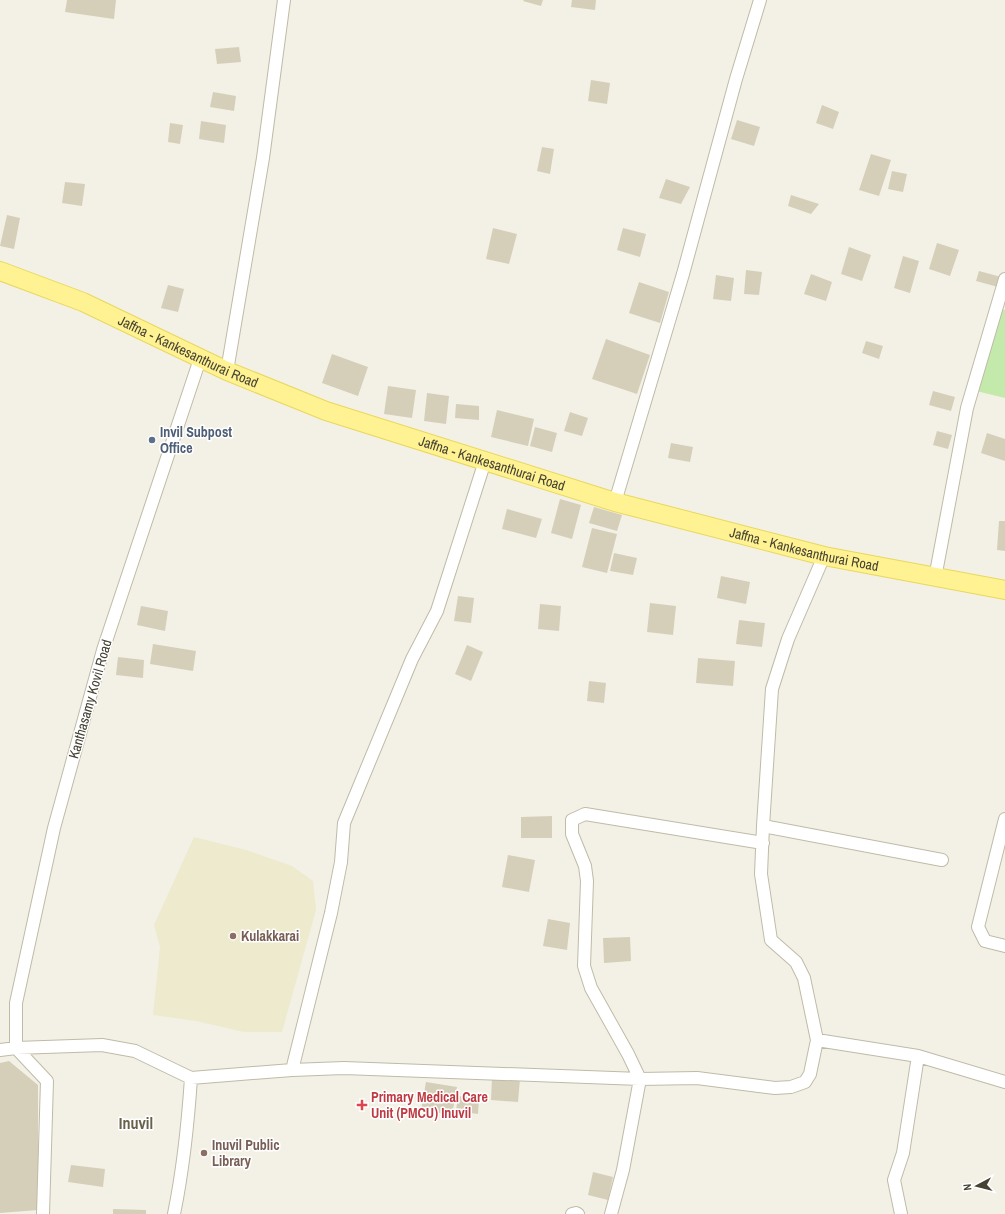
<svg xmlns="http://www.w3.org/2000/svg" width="1005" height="1214" font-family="'Archivo Narrow',sans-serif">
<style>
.education{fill:#edeace}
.green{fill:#c3eaab}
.building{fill:#d5cfba}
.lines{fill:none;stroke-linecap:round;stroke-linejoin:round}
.street-casing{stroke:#bfbba7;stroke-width:14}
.primary-casing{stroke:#e9d75d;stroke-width:20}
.street{stroke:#fff;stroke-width:12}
.primary{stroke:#fff292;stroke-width:18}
.service-dot{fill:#5c6f8a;stroke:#fff;stroke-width:1.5}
.education-dot{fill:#8d6e63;stroke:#fff;stroke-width:1.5}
.health-dot{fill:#e0444e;stroke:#fff;stroke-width:1.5}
.labels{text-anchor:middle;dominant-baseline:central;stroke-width:3;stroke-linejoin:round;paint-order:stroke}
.street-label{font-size:14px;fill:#464234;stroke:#fff}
.service-label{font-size:14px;font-weight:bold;fill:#4e5e75;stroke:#fff;text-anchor:start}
.education-label{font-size:14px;font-weight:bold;fill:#785e54;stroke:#fff;text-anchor:start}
.health-label{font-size:14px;font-weight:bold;fill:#be3a42;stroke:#fff;text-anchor:start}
.quarter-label{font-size:16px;font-weight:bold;fill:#69624b;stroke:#fff}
</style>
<rect width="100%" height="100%" fill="#f3f1e5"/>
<path class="education" d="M194,837L246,850L292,866L313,881L316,910L282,1032H244L196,1021L153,1015L160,947L154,925Z"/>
<path class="green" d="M994,307L1005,310V398L972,390Z"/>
<path class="building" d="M67,0H116L114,19L65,12Z
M524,0H543L541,6L523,1Z
M572,0H596L595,10L571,7Z
M239,47L241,62L217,64L215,49Z
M591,80L610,83L607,104L588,101Z
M213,92L236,96L234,111L210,107Z
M822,105L839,112L833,129L816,123Z
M737,120L760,127L754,146L731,139Z
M201,121L226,125L224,143L199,139Z
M170,123L183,125L180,144L168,142Z
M542,147L554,149L550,174L537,171Z
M871,154L891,160L879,196L859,190Z
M892,171L907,174L903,192L888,189Z
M666,179L690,187L681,204L659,198Z
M65,182L85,184L82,206L62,203Z
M791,195L819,204L811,214L788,206Z
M7,215L20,218L14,249L0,246Z
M493,228L517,234L509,264L486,259Z
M623,228L646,234L640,257L617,250Z
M937,243L959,250L950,276L929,269Z
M849,247L871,255L862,281L841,274Z
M903,256L919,261L910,293L894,288Z
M746,270L762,272L759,295L744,294Z
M979,271L1005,278L998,287L976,281Z
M811,274L832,282L826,301L804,294Z
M716,275L734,278L731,301L713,299Z
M639,282L669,292L660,323L629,313Z
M168,285L184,289L178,312L161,308Z
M606,339L650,355L637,394L592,379Z
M866,341L883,346L879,359L862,353Z
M332,354L368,367L358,396L322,383Z
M388,386L416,390L412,418L384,414Z
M933,391L955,397L951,411L929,405Z
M427,393L449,396L446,424L424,421Z
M456,404L479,406V420L455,418Z
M497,410L534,419L528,446L491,437Z
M570,412L588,418L582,436L564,431Z
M535,427L557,433L552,452L530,446Z
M937,431L952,435L948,449L933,445Z
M987,433L1005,439V461L981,453Z
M671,443L693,447L690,462L668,458Z
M560,499L581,505L572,539L551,533Z
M594,507L622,515L617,531L589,523Z
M507,509L542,519L536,538L502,529Z
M999,521H1005V551L997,550Z
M592,528L617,534L607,573L582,567Z
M614,553L637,558L633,575L610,571Z
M721,576L750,582L746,604L717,598Z
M458,596L474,598L471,623L454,621Z
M650,603L676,606L673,635L647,632Z
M540,604L561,606L559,631L538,629Z
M141,606L168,611L165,631L137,625Z
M739,620L765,623L762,647L736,644Z
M153,644L196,651L193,671L150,664Z
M467,645L483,652L471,681L455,674Z
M118,657L144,660L143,678L116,675Z
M698,658L735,661L733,686L696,683Z
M589,681L606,683L604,703L587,701Z
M552,816V838H521V817Z
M508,855L535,860L529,892L502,887Z
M548,919L570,923L567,950L543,946Z
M630,937L631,961L604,963L603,938Z
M9,1061L38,1085V1210L0,1213V1063Z
M492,1077L520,1079L518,1102L491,1100Z
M426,1082L457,1087L452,1115L421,1110Z
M458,1096L479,1098L478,1114L456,1111Z
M71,1165L105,1169L103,1187L68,1182Z
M593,1172L613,1177L608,1200L588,1195Z
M113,1209L146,1210V1214H113Z"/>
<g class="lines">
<g class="street-casing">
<path id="street" d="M227,371L263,158L284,0
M615,502L683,274L736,79L760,0
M935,578L967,408L1005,279
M1005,819L978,927L985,941L1005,946
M763,826L942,860
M817,1040L804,978L796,962L771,940L761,874L763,826L772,689L788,639L824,556
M0,1050L16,1048L102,1045L135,1051L191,1078L292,1070L344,1068L640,1079L697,1078L775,1088L791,1087L805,1082L810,1074L817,1040L918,1056L1005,1082
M292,1070L331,913L341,862L344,823L412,659L437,611L485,461
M43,1214L47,1081L16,1048V1003L54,828L103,650L200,359
M174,1214C183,1170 188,1123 191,1078
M572,1214L576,1213L578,1214
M611,1214L623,1170L640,1079L628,1054L591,988L584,966L587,881L585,866L572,834V820L585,814L763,843
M901,1214L894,1180L903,1153L918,1056"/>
</g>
<g class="primary-casing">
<g id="primary">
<path id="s1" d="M0,271L83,302L227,371L326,411L615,502L824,556L1005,590"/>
</g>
</g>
<use href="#street" class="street"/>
<use href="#primary" class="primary"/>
</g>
<circle class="service-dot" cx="152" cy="440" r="4"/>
<g class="education-dot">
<circle cx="233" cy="936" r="4"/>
<circle cx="204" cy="1153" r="4"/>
</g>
<path class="health-dot" d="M360 1099h4v4h4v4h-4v4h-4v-4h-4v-4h4z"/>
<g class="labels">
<g class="street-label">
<text stroke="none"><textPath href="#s1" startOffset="205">Jaffna - Kankesanthurai Road</textPath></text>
<text stroke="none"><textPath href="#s1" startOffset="529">Jaffna - Kankesanthurai Road</textPath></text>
<text stroke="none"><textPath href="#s1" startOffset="853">Jaffna - Kankesanthurai Road</textPath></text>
<text transform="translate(90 699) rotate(-74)">Kanthasamy Kovil Road</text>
</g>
<g class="service-label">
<text x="160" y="432">Invil Subpost<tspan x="160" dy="16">Office</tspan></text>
</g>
<g class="education-label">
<text x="241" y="936">Kulakkarai</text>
<text x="212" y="1145">Inuvil Public<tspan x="212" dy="16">Library</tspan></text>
</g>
<g class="health-label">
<text x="371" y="1097">Primary Medical Care<tspan x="371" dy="16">Unit (PMCU) Inuvil</tspan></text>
</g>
<g class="quarter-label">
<text x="136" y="1123">Inuvil</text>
</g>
</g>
<g transform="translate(977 1186) rotate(263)" stroke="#ffffff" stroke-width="3" paint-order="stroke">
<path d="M0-3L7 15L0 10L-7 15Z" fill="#464234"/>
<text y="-6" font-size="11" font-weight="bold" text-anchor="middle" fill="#464234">N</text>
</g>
</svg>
